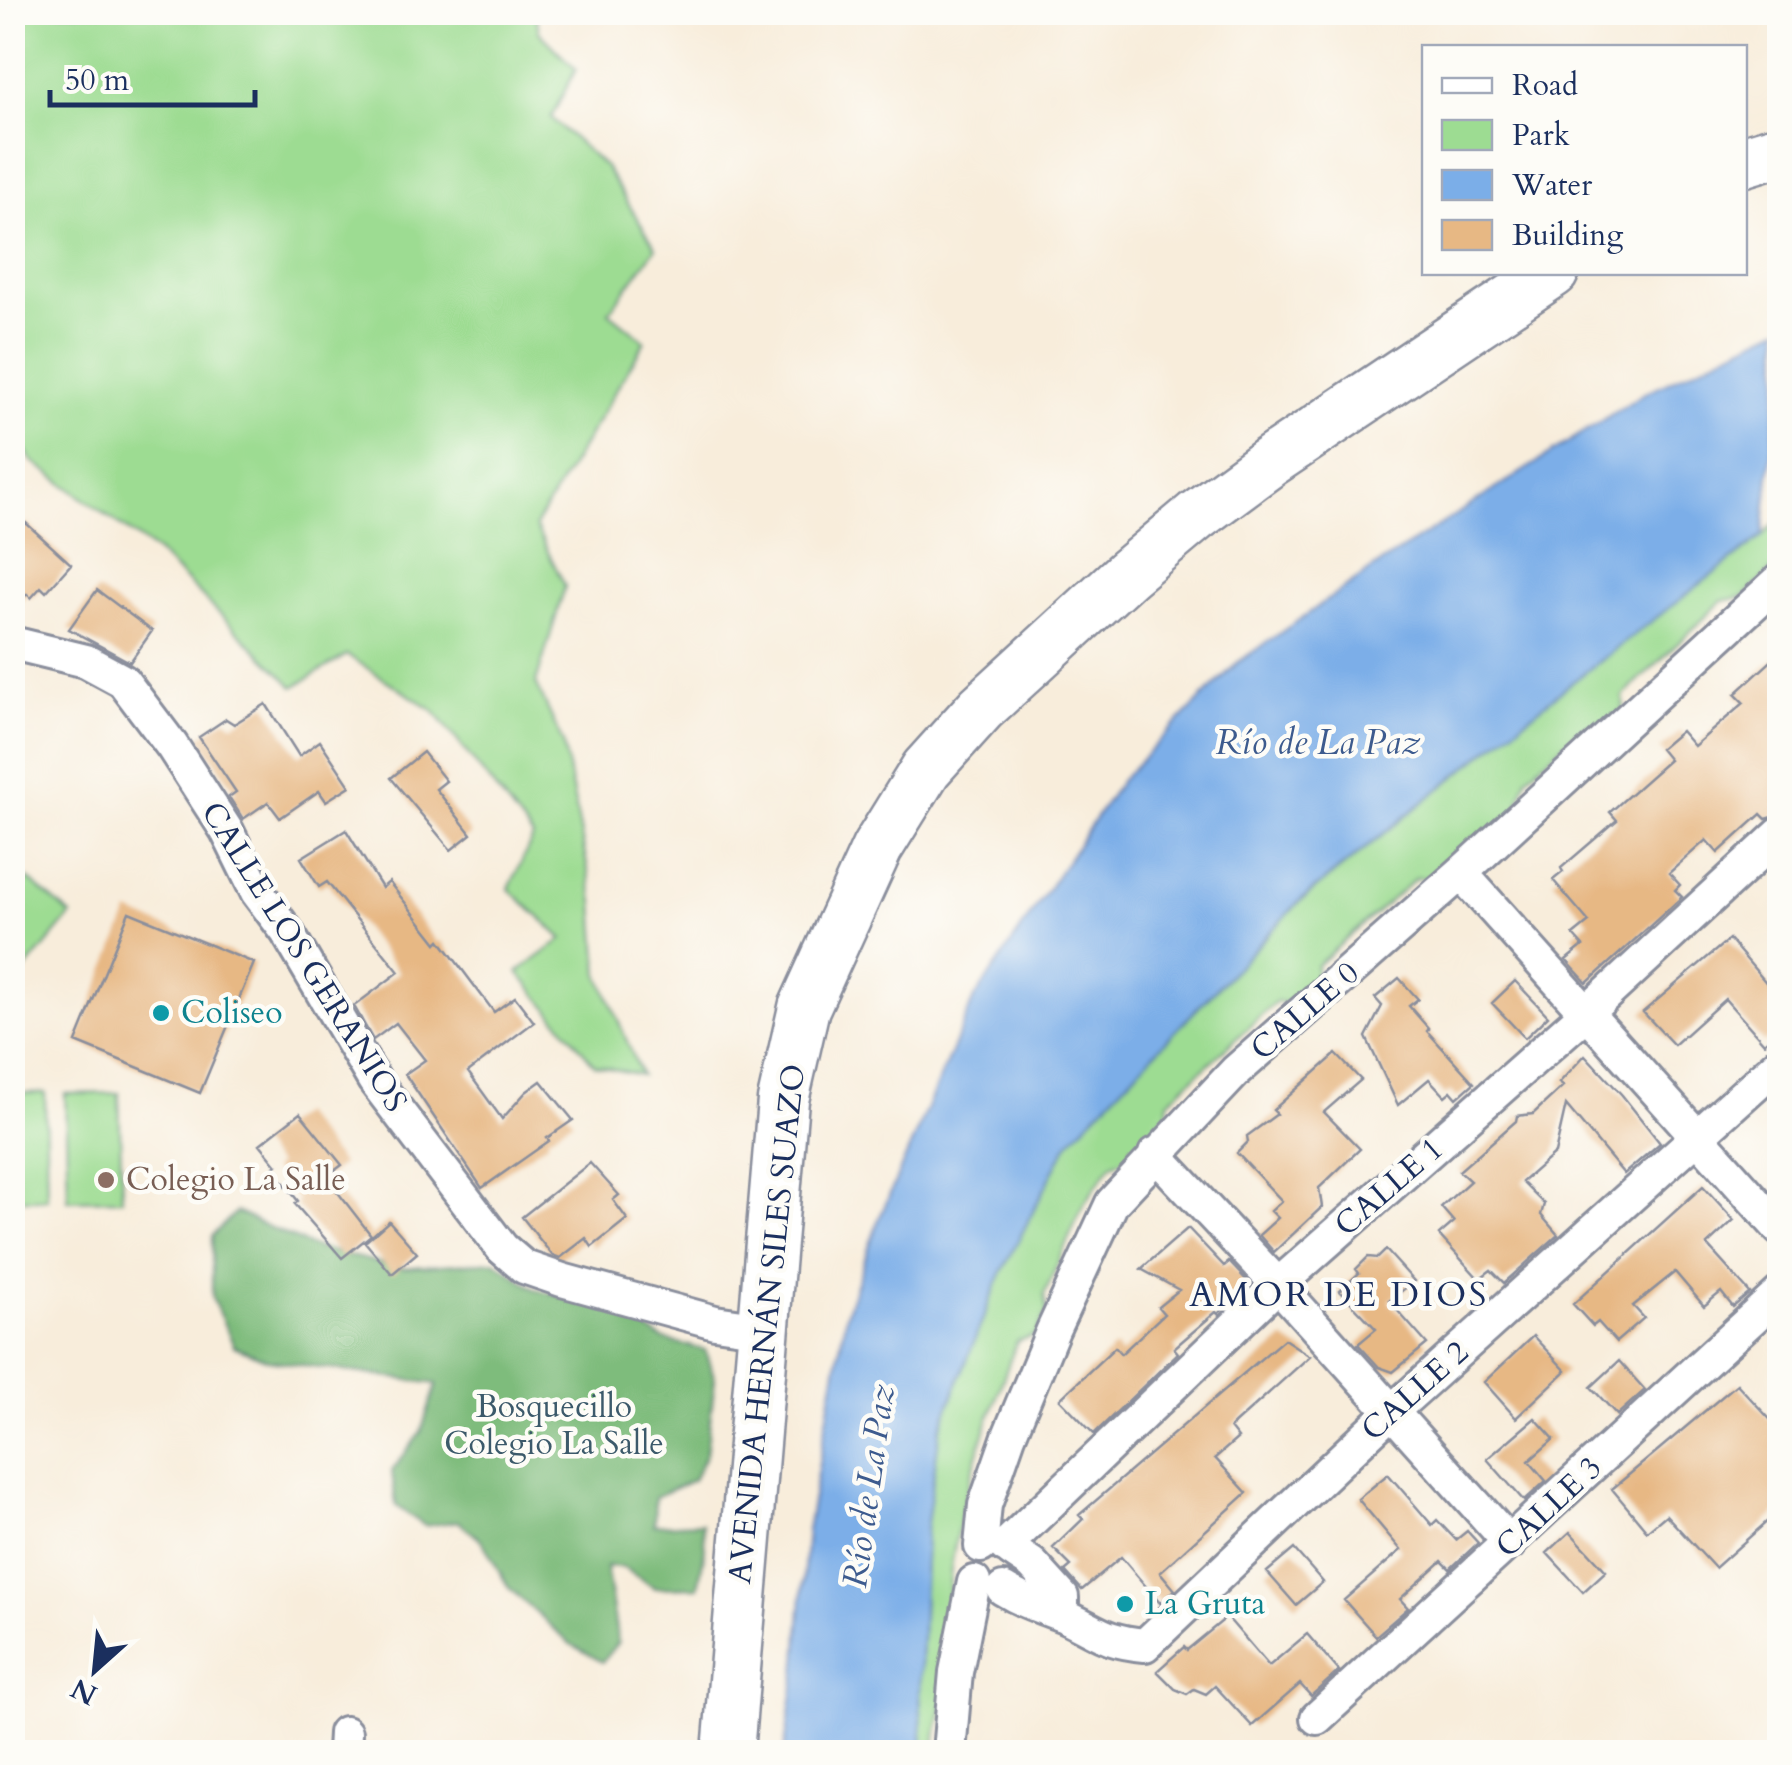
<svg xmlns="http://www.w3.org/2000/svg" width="1792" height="1765" font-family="Cardo,serif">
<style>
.green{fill:#9ddc92;stroke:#5c8678;stroke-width:2.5}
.forest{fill:#7ebc7c;stroke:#4c766d;stroke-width:2.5}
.water{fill:#7baee8;stroke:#4b6ea3;stroke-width:2.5}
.building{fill:#e7b884}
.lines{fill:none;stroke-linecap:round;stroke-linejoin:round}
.minor-casing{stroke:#8a8e9c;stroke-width:38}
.primary-casing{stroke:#8a8e9c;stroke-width:55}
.minor{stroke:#fff;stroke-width:32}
.primary{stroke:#fff;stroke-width:50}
.culture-dot{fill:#0f9aa8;stroke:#fdfcf7;stroke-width:4}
.education-dot{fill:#8d6e63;stroke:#fdfcf7;stroke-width:4}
.labels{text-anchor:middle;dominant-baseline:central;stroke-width:9;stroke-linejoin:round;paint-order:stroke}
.street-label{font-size:32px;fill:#1b2f5e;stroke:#fdfcf7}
.culture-label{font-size:32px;fill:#0d838f;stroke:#fdfcf7;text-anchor:start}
.education-label{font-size:32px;fill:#785e54;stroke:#fdfcf7;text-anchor:start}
.park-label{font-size:32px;fill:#3c5a6b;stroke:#fdfcf7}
.water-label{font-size:35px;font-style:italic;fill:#3d5b8e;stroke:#fdfcf7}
.neighbourhood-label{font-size:35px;letter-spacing:2.5px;fill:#1b2f5e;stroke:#fdfcf7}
</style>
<rect width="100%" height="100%" fill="#fdfcf7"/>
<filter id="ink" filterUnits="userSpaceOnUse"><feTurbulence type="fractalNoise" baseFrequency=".01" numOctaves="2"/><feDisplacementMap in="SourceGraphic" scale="20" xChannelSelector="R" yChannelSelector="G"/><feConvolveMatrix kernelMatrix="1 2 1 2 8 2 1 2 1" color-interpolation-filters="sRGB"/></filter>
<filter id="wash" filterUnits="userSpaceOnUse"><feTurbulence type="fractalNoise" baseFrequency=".0048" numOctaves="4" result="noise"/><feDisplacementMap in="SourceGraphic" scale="40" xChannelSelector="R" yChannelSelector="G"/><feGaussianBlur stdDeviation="2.25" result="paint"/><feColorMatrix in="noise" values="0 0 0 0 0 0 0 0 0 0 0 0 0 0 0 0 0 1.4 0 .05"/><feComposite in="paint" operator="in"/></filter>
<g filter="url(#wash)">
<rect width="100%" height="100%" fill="#f8eddb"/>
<path class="green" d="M13,12L536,13L539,32L576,69L551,118L605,167L656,248L609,312L645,341L535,526L565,586L536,683L563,743L594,901L599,974L641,1075L595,1065L518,972L563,939L509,889L533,837L434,711L347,655L294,687L158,553L31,460L13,430Z
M1779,519V563L1745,596L1722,601L1623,696L1624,708L1602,728L1584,727L1527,777L1516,813L1432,878H1416L1317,965L1314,986L1294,1003L1276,1002L1168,1101V1113L1124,1160L1111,1164L1084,1204L1044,1295L1047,1311L1035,1336L1017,1341C990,1413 964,1485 952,1562C945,1605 952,1650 946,1693C942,1714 934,1730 936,1752H923L920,1694L926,1530L940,1429L998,1280L1068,1143L1302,900L1571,683L1763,536Z
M27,878L71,915L13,985V895Z
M13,1093H45L47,1199H13Z
M119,1093L122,1199L68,1200L65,1094Z"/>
<path class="forest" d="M236,1212L310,1246L400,1268L495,1261L535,1289L610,1307L663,1339L705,1350L715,1379L706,1454L693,1480L655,1497L654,1525L702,1523L705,1549L698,1587L655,1588L622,1567L606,1566L618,1642L602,1662L569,1643L509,1588L482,1541L458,1521L425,1526L396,1506L392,1471L421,1432L437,1384L268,1360L234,1346L212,1298V1236Z"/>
<path class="water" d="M1779,328V379L1763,536L1571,683L1302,899L1068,1143L998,1280L940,1429L926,1530L920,1694L923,1752H784L796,1674L807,1530L846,1314L877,1224L973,1001L1121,780L1237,663L1378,565L1643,394Z"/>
<g id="blocks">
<path class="building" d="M26,523L71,564L46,592L41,587L31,598L27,594L12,609V538Z
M97,590L152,631L130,662L69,629Z
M1780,653V815L1766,819L1761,814L1718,853L1706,840L1669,873L1680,885L1675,890L1682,897L1587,983L1566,960L1583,946L1573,935L1589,922L1553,880L1563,872L1561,868L1617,820L1610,812L1669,760L1660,749L1681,731L1694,746L1744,703L1735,694Z
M266,704L299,756L320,741L350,786L326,801L319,791L280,818L268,802L243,819L229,797L236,792L199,737L226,719L234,724Z
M423,752L446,781L436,789L471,834L451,850L391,778Z
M346,830L382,888L389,882L437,943L440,940L494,1012L515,997L534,1022L468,1072L502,1119L526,1092L541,1081L573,1120L547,1138L549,1141L482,1188L405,1074L425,1060L396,1023L373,1040L354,1006L399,972L327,882L319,887L301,858Z
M129,912L254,963L200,1093L76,1042Z
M1729,939L1780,999V1029L1764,1043L1725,999L1674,1045L1643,1012Z
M1399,978L1418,999L1409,1006L1429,1029L1427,1031L1474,1083L1457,1098L1451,1091L1445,1096L1429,1079L1398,1105L1366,1037L1382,1006L1375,998Z
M1515,981L1548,1016L1525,1038L1492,1003Z
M1336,1054L1361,1080L1324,1112L1360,1149L1319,1188L1322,1207L1274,1252L1259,1235L1278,1218L1271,1211L1282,1201L1237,1153L1248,1142L1247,1136L1277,1114L1273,1110Z
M1585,1055L1622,1095L1660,1143L1624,1174L1566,1105L1555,1153L1522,1182L1544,1204L1541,1215L1558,1235L1504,1283L1491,1270L1479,1279L1439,1235L1454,1222L1441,1207L1470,1181L1459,1171L1516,1121L1517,1116L1533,1114L1563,1086L1559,1083Z
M300,1113L342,1165L326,1177L371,1235L342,1258L295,1204L298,1201L273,1169L277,1165L260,1144Z
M590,1163L619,1195L613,1200L627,1219L592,1247L586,1238L560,1258L552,1255L522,1217Z
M1703,1186L1734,1220L1707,1245L1750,1293L1733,1307L1721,1292L1704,1306L1675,1272L1633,1306L1644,1318L1616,1342L1598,1322L1593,1326L1573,1304Z
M389,1221L417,1253L392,1274L365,1242Z
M1188,1228L1224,1266L1229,1262L1250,1284L1218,1314L1216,1312L1174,1348L1178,1353L1094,1434L1060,1399L1115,1347L1121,1354L1164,1314L1158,1307L1179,1290L1141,1269Z
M1386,1250L1414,1281L1389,1301L1427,1344L1393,1372L1379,1367L1358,1344L1376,1329L1340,1291L1359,1273L1356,1269L1368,1257L1378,1258Z
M1533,1336L1566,1371L1516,1418L1484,1382Z
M1284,1339L1310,1356L1230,1428L1238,1438L1215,1458L1247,1493L1160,1572L1175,1590L1160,1603L1121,1557L1082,1590L1065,1571L1071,1566L1053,1548L1083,1519L1079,1515Z
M1619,1361L1645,1390L1617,1415L1591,1387Z
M1737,1384L1780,1430V1510L1715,1568L1666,1515L1647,1531L1612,1489Z
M1535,1418L1554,1439L1529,1461L1546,1481L1524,1501L1487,1459Z
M1388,1474L1432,1525L1437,1520L1456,1540L1467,1531L1478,1543L1450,1569L1442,1561L1400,1599L1408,1608L1376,1636L1344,1600L1401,1550L1358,1499Z
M1570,1532L1606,1571L1583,1592L1547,1553Z
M1294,1549L1323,1582L1296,1605L1267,1572Z
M1227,1617L1269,1666L1307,1634L1339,1671L1311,1696L1300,1684L1252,1726L1215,1686L1206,1694L1194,1689L1187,1694L1175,1689L1157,1671L1184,1647L1187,1650Z"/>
</g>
</g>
<g filter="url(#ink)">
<use href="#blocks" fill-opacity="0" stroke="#8a8e9c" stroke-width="2.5"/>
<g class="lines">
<g class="minor-casing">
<path id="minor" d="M12,643L86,661L123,681L172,746L227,831L257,892L287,932L374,1080L502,1248L524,1267L562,1280L715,1322L763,1329
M1461,873L1780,1229
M1155,1154L1278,1285L1510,1543
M981,1546L985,1505L1009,1436L1053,1330L1112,1203L1236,1071L1461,873L1780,580
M1005,1546L1278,1285L1586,1013L1780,834
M1011,1550L1032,1564L1062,1597V1615
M1003,1589C1022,1601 1041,1607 1062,1615C1098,1631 1102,1641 1145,1645L1391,1412L1780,1062
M1317,1718L1780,1293
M344,1752L345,1733
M949,1752L956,1672L974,1582"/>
</g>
<g class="primary-casing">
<path id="primary" d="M1744,161L1780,150
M728,1752L783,1100L804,1008L877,848L926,769L981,708L1127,574L1196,516L1268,463L1553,272"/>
</g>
<use href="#minor" class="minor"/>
<use href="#primary" class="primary"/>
</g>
</g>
<g class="culture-dot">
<circle cx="161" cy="1013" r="10"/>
<circle cx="1125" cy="1604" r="10"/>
</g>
<circle class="education-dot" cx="106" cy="1180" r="10"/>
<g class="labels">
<g class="street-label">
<text transform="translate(304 957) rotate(58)">CALLE LOS GERANIOS</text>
<text transform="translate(1305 1011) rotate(-41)">CALLE 0</text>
<text transform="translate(1389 1187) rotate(-41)">CALLE 1</text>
<text transform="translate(767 1324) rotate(-84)">AVENIDA HERNÁN SILES SUAZO</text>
<text transform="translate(1415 1391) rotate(-42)">CALLE 2</text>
<text transform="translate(1549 1507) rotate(-43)">CALLE 3</text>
</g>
<g class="culture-label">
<text x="181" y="1013">Coliseo</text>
<text x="1145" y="1604">La Gruta</text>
</g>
<g class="education-label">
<text x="126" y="1180">Colegio La Salle</text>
</g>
<g class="park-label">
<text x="554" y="1407">Bosquecillo<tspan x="554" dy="37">Colegio La Salle</tspan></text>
</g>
<g class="water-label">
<text x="1318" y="743">Río de La Paz</text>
<text transform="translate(869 1486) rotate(-82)">Río de La Paz</text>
</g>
<g class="neighbourhood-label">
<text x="1339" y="1295">AMOR DE DIOS</text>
</g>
</g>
<rect width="1792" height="1765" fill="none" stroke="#fdfcf7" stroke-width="50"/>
<rect x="1422" y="45" width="325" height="230" fill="#fdfcf7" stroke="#a3aaba" stroke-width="2.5"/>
<rect x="1442" y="78" width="50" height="15" fill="#ffffff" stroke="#a3aaba" stroke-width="2.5"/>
<text x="1512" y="95" font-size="30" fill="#1b2f5e">Road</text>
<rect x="1442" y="120" width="50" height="30" fill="#9ddc92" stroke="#a3aaba" stroke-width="2.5"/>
<text x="1512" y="145" font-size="30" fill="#1b2f5e">Park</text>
<rect x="1442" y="170" width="50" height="30" fill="#7baee8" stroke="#a3aaba" stroke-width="2.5"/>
<text x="1512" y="195" font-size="30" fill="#1b2f5e">Water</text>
<rect x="1442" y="220" width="50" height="30" fill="#e7b884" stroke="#a3aaba" stroke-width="2.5"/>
<text x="1512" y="245" font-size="30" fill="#1b2f5e">Building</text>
<g transform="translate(95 1670) rotate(207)" stroke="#fdfcf7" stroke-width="8" paint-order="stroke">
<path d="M0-8L18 38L0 25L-18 38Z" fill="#1b2f5e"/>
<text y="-15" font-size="28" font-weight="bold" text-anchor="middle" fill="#1b2f5e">N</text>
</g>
<path d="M50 90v15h205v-15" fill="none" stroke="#1b2f5e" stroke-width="5"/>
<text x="65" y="90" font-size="30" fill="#1b2f5e" stroke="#fdfcf7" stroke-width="8" paint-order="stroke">50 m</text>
</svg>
